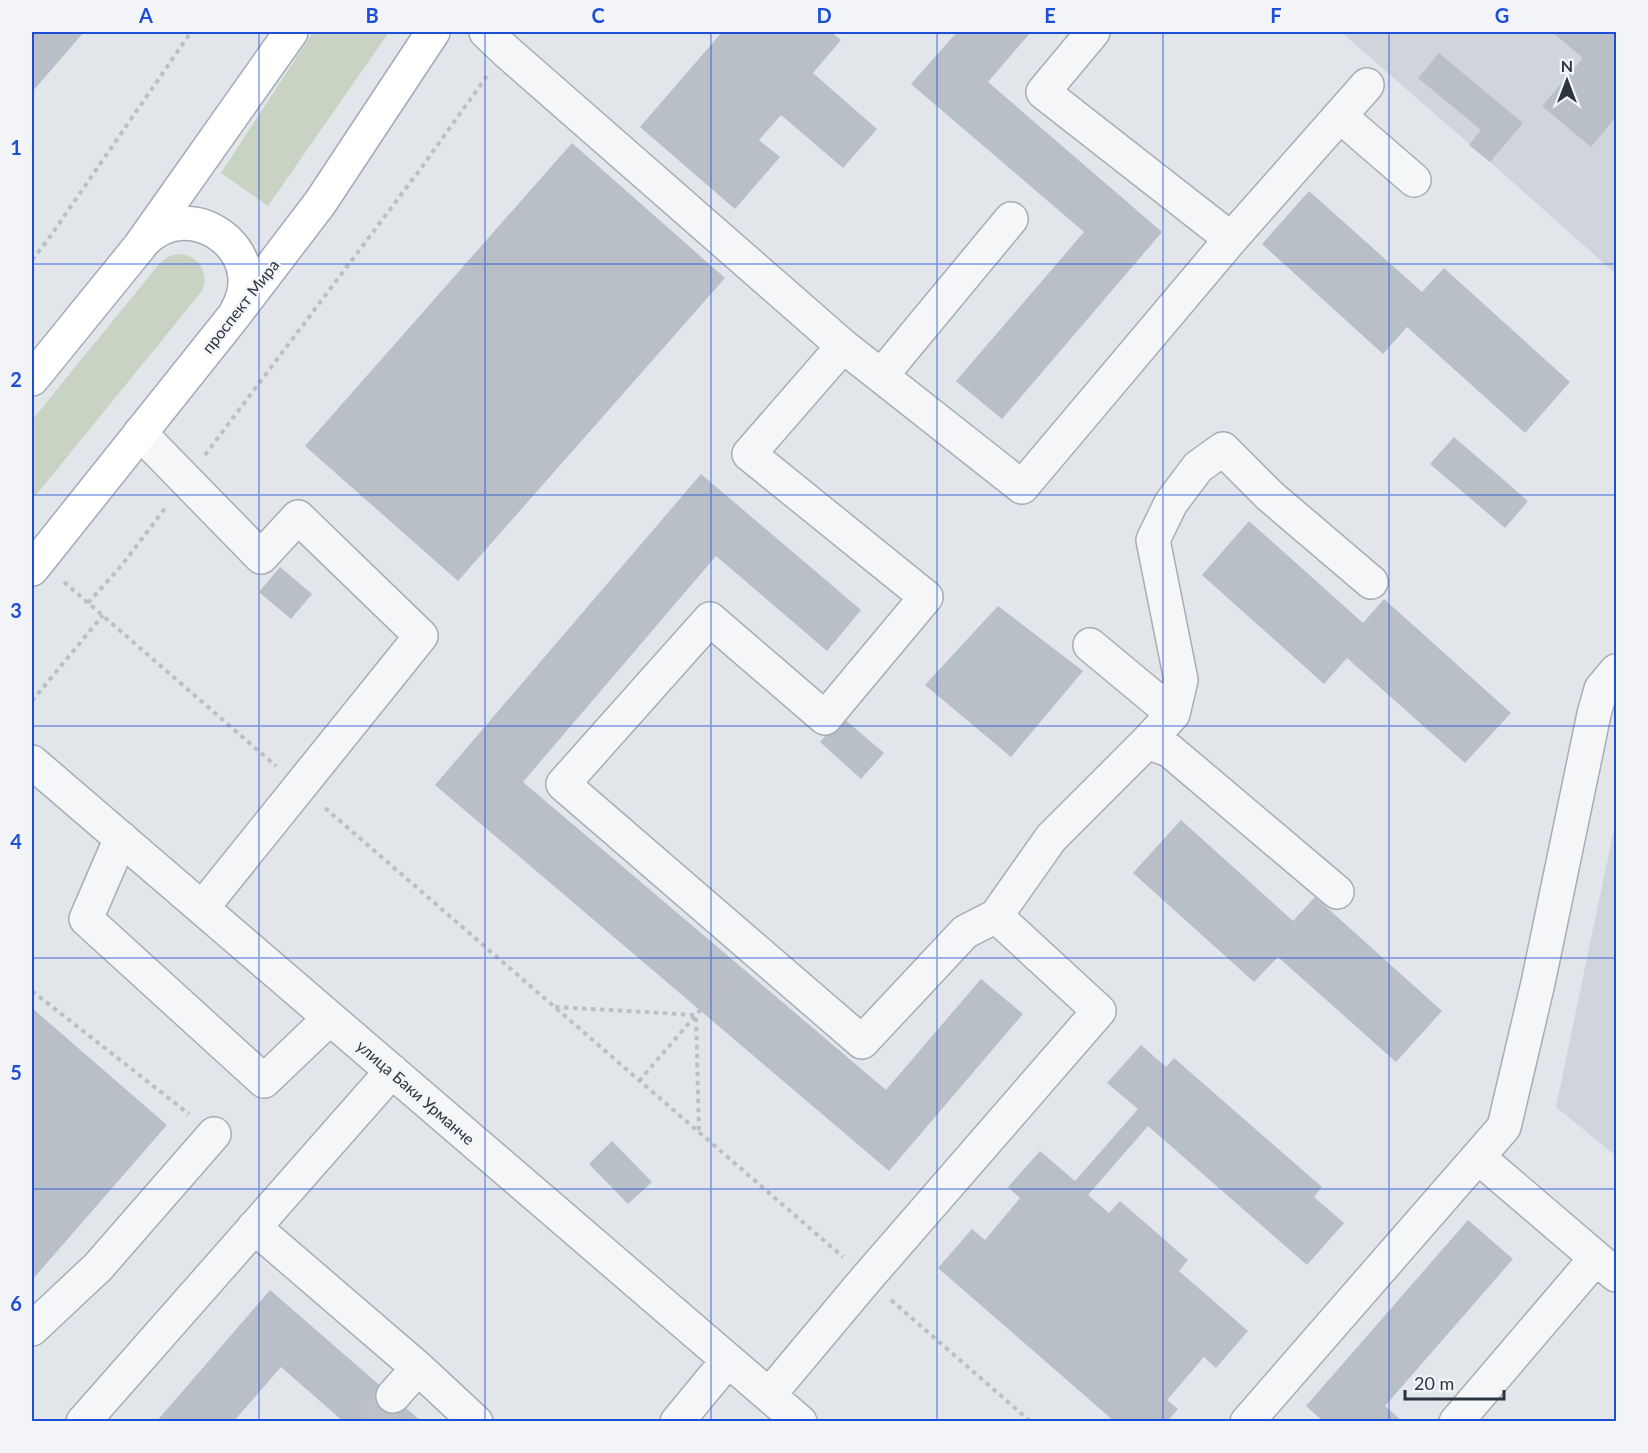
<svg xmlns="http://www.w3.org/2000/svg" width="1648" height="1453" font-family="Lato,sans-serif">
<style>
.built{fill:#d0d5db}
.green{fill:#c9d3c4}
.building{fill:#b9bfc6}
.lines{fill:none;stroke-linecap:round;stroke-linejoin:round}
.minor-tunnel{stroke:#bdc2c8;stroke-width:33;stroke-dasharray:33 16;stroke-linecap:butt}
.minor-casing{stroke:#a7adb4;stroke-width:36}
.major-casing{stroke:#a2abb5;stroke-width:36}
.path{stroke:#bcc0c5;stroke-width:4;stroke-dasharray:4.5 4.5;stroke-linecap:butt}
.minor{stroke:#f5f6f8;stroke-width:33}
.major{stroke:#fff;stroke-width:33}
.grid{fill:none;stroke:#1d4ed8;stroke-width:1.5;stroke-opacity:0.55}
.labels{text-anchor:middle;dominant-baseline:central;stroke-width:4.5;stroke-linejoin:round;paint-order:stroke}
.street-label{font-size:16px;fill:#2b3441;stroke:#f2f4f7}
.neatline{fill:none;stroke:#1d4ed8;stroke-width:2}
.grid-label{font-size:20px;text-anchor:middle;font-weight:bold;fill:#1d4ed8}
</style>
<rect width="100%" height="100%" fill="#e2e6ea"/>
<path class="built" d="M1341,32H1616V274L1490,162Z
M1616,819V1156L1556,1107Z"/>
<path class="green" d="M313,32H389L268,206L221,173Z
M177,254C198,254 210,272 202,291L32,500V420L160,263L167,257Z"/>
<path class="building" d="M32,32H84L32,92Z
M722,32H831L841,40L813,73L877,129L843,168L781,115L759,140L780,157L735,209L640,127Z
M957,32H1031L988,82L1162,232L1002,419L956,381L1084,232L911,84Z
M1552,32H1616V117L1591,147L1542,106L1583,58Z
M1439,53L1523,123L1490,162L1469,145L1481,130L1418,78Z
M572,143L725,278L458,581L305,446Z
M1309,191L1422,292L1444,268L1570,382L1525,433L1407,327L1383,354L1262,244Z
M1454,437L1528,501L1505,528L1430,464Z
M701,474L861,610L827,651L716,556L523,782L886,1090L981,979L1023,1014L889,1171L435,785Z
M1249,521L1363,623L1384,599L1511,713L1465,763L1347,658L1324,684L1202,575Z
M280,567L312,594L291,619L259,592Z
M998,606L1083,671L1011,757L925,685Z
M842,717L884,753L861,779L820,742Z
M1181,820L1293,921L1315,897L1442,1011L1396,1062L1278,957L1254,982L1133,873Z
M32,1008L167,1125L32,1280Z
M1141,1045L1166,1067L1174,1058L1322,1187L1314,1197L1344,1223L1307,1265L1148,1126L1088,1195L1109,1213L1120,1201L1188,1260L1179,1271L1248,1331L1216,1368L1204,1357L1167,1400L1178,1409L1167,1422H1115L938,1268L972,1229L985,1240L1020,1198L1008,1187L1040,1151L1075,1181L1138,1109L1107,1083Z
M612,1141L652,1182L628,1204L589,1164Z
M1468,1220L1513,1259L1385,1406L1403,1422H1324L1306,1406Z
M270,1290L422,1422H344L281,1367L233,1422H156Z"/>
<g class="lines">
<path class="minor-tunnel" d="M371,1422L393,1396"/>
<g class="minor-casing">
<path id="minor" d="M486,32L506,51L843,346L749,454L926,597L825,718L710,619L563,784L862,1042L965,932L996,916L1099,1011L867,1278L769,1395
M1340,116L1414,180
M1231,239L1367,85
M843,346L1022,487L1231,239L1043,92L1093,32
M881,376L1011,219
M140,433L261,557L298,517L421,636L202,908
M1090,645L1173,714
M1147,742L1173,714L1181,680L1153,540L1171,503L1198,467L1223,449L1270,496L1371,582
M32,762L800,1422
M121,838L86,919L264,1081L330,1018
M996,916L1051,838L1147,742L1169,750L1337,892
M1478,1157L1616,1275
M254,1227L418,1368L393,1396
M32,1329L98,1267L214,1134
M418,1368L476,1422
M83,1422L392,1071
M677,1422L728,1360
M1247,1422L1504,1127L1538,983L1594,714L1601,689L1616,671
M1456,1422L1596,1258"/>
</g>
<g class="major-casing">
<path id="major" d="M143,242C190,192 271,251 237,310
M32,379L140,246L291,32
M32,569L233,317L320,203L433,32"/>
</g>
<path class="path" d="M32,260L47,241L191,32
M205,455L419,171L487,76
M64,582L276,766
M88,603L122,565L166,507
M32,701L103,615
M325,808L843,1257
M32,991L189,1114
M555,1007L696,1015L699,1132
M639,1081L733,972
M891,1300L1031,1422"/>
<use href="#minor" class="minor"/>
<use href="#major" class="major"/>
</g>
<path class="grid" d="M259,32V1422M485,32V1422M711,32V1422M937,32V1422M1163,32V1422M1389,32V1422M32,264H1616M32,495H1616M32,726H1616M32,958H1616M32,1189H1616"/>
<g class="labels">
<g class="street-label">
<text transform="translate(240 306) rotate(-52)">проспект Мира</text>
<text transform="translate(416 1092) rotate(41)">улица Баки Урманче</text>
</g>
</g>
<rect width="1648" height="1453" fill="none" stroke="#f2f4f7" stroke-width="66"/>
<g transform="translate(1567 81)" stroke="#f2f4f7" stroke-width="4.5" paint-order="stroke">
<path d="M0-4.5L10 22L0 15L-10 22Z" fill="#2b3441"/>
<text y="-9" font-size="16" font-weight="bold" text-anchor="middle" fill="#2b3441">N</text>
</g>
<path d="M1405 1390v9h99v-9" fill="none" stroke="#2b3441" stroke-width="3"/>
<text x="1414" y="1390" font-size="18" fill="#2b3441" stroke="#f2f4f7" stroke-width="4.5" paint-order="stroke">20 m</text>
<rect x="33" y="33" width="1582" height="1387" class="neatline"/>
<g class="grid-label">
<text x="146" y="23">A</text>
<text x="372" y="23">B</text>
<text x="598" y="23">C</text>
<text x="824" y="23">D</text>
<text x="1050" y="23">E</text>
<text x="1276" y="23">F</text>
<text x="1502" y="23">G</text>
<text x="16" y="155">1</text>
<text x="16" y="387">2</text>
<text x="16" y="618">3</text>
<text x="16" y="849">4</text>
<text x="16" y="1080">5</text>
<text x="16" y="1311">6</text>
</g>
</svg>
